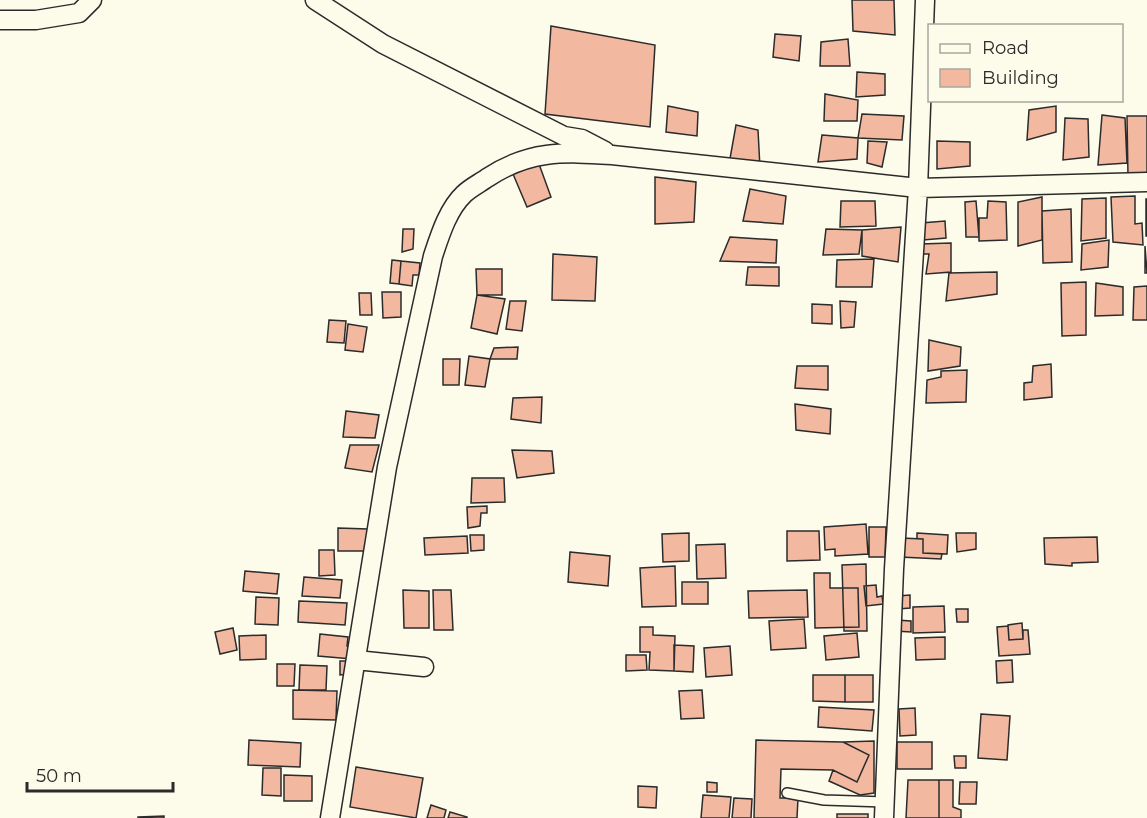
<svg xmlns="http://www.w3.org/2000/svg" width="1147" height="818" font-family="Montserrat,sans-serif">
<style>
.building{fill:#f2b8a0;stroke:#2b2b2b;stroke-width:1.5}
.lines{fill:none;stroke-linecap:round;stroke-linejoin:round}
.service-casing{stroke:#2b2b2b;stroke-width:12}
.minor-casing{stroke:#2b2b2b;stroke-width:21}
.service{stroke:#fdfbea;stroke-width:9}
.minor{stroke:#fdfbea;stroke-width:18}
</style>
<rect width="100%" height="100%" fill="#fdfbea"/>
<path class="building" d="M852,0H894L895,35L853,31Z
M551,26L655,45L650,127L545,114Z
M775,34L801,36L799,61L773,57Z
M848,39L850,66H820L821,42Z
M857,72L885,74V95L856,97Z
M825,94L858,100L857,121H824Z
M668,106L698,112L697,136L666,132Z
M1056,106V132L1027,140L1029,110Z
M862,114L904,116L902,140L858,138Z
M1102,115L1125,118L1127,163L1098,165Z
M1127,116H1147V176L1128,177Z
M1065,118L1088,119L1089,157L1063,160Z
M736,125L758,130L760,168L729,164Z
M822,135L858,138L857,159L818,162Z
M868,141L887,142L882,167L867,163Z
M937,141L970,142V166L937,169Z
M539,164L551,197L527,207L513,174Z
M655,177L696,182L694,222L655,224Z
M750,189L786,196L783,224L743,221Z
M1135,196V224L1142,223L1143,245L1113,242L1111,197Z
M1042,197V240L1018,246V202Z
M1106,198V238L1081,241L1082,199Z
M1146,199H1147V236H1146Z
M841,201H875L876,226L840,227Z
M976,201L979,237H966L965,202Z
M988,201L1006,202L1007,240L979,241V218H987Z
M1071,209L1072,262L1043,263L1042,211Z
M945,221L946,238L923,240L921,223Z
M901,227L898,262L862,256V230Z
M403,229H414L413,249L402,252Z
M826,229L862,230L859,254L823,255Z
M730,237L777,240L776,263L720,261Z
M1109,240L1108,267L1081,270L1082,244Z
M951,243V272L926,274L929,254H920V244Z
M1145,246L1147,273H1145Z
M553,254L597,257L595,301L552,300Z
M874,259L872,287H836L837,260Z
M392,260L401,261L399,284L390,283Z
M401,261L420,263L419,275H413L412,286L399,284Z
M748,267H779V286L746,285Z
M476,269H502V295H477Z
M997,272V294L946,301L949,273Z
M1086,282V335L1062,336L1061,283Z
M1096,283L1123,287V315L1095,316Z
M1147,286V320H1133L1134,287Z
M382,292H401V317L383,318Z
M359,293H371L372,315H360Z
M477,295L505,299L497,334L471,328Z
M510,301H526L522,331L506,329Z
M840,301L856,302L854,327L841,328Z
M812,304L832,305V324L812,323Z
M329,320L346,321L344,343L327,342Z
M348,324L367,327L363,352L345,350Z
M929,340L961,347L960,366L928,371Z
M518,347L517,359H490L494,348Z
M469,356L490,359L485,387L465,385Z
M443,359H460L459,385H443Z
M1051,364L1052,397L1024,400V383L1032,382L1033,366Z
M797,366H828V390L795,388Z
M967,370L966,402L926,403L927,380L941,377V371Z
M542,397L541,423L511,419L513,398Z
M795,404L831,409L830,434L796,430Z
M346,411L379,415L375,438L343,437Z
M350,445H379L372,472L345,468Z
M512,450L552,451L554,473L517,478Z
M472,478H504L505,502L471,503Z
M487,506V513H481L480,526L468,528L467,507Z
M866,524L868,554L835,556V549L825,550L824,527Z
M869,527H886L885,557H869Z
M338,528L368,529L367,551H338Z
M787,531H819L820,560L787,561Z
M689,533V561L663,562L662,534Z
M917,533L948,535L947,554L923,553V539H917Z
M956,533H976V549L957,552Z
M470,535H484V550L471,551Z
M467,536L468,553L425,555L424,538Z
M1097,537L1098,562L1072,563V566L1045,564L1044,538Z
M901,538L923,539V553L942,554L941,559L900,557Z
M725,544L726,578L697,579L696,545Z
M319,550H334L335,575L319,576Z
M570,552L610,556L608,586L568,582Z
M866,564L867,631H844L842,565Z
M675,566L676,606L642,607L640,568Z
M245,571L279,574L277,594L243,591Z
M814,573H830V588H858L859,627L815,628Z
M304,577L342,580L340,598L302,596Z
M682,582H708V604H682Z
M876,585L877,597L882,596L883,604L866,606L864,586Z
M403,590L429,591V628H404Z
M433,590H451L453,630H434Z
M807,590L808,617L749,618L748,591Z
M910,595V608L898,609V596Z
M256,597L279,598L278,625L255,624Z
M299,601L347,603L345,625L298,622Z
M944,606L945,632L913,633V607Z
M956,609H968V622H957Z
M804,619L806,648L771,650L769,621Z
M896,620L911,621V632L895,631Z
M1022,623L1023,639L1009,640L1008,625Z
M1008,626L1009,640L1023,639V630H1028L1030,654L999,656L997,627Z
M640,627H653V635L675,636L674,671L649,670L650,652H640Z
M233,628L237,650L220,654L215,632Z
M857,633L859,657L826,660L824,636Z
M320,634L348,637L347,646H353L352,659L318,656Z
M266,635V659L240,660L239,636Z
M945,637V659L916,660L915,638Z
M674,645L694,646L693,672L674,671Z
M730,646L732,675L706,677L704,648Z
M626,655H646L647,670L626,671Z
M1012,660L1013,682L997,683L996,661Z
M340,661H349V674L340,675Z
M277,664H295L294,686H277Z
M300,665L327,666L326,690H299Z
M813,675H845V702L813,701Z
M845,675H873V702H845Z
M293,690L337,691L336,720L293,719Z
M702,690L704,718L681,719L679,691Z
M819,707L874,710L872,731L818,727Z
M915,708L916,735L900,736L899,709Z
M981,714L1010,716L1007,760L978,758Z
M249,740L301,743L300,767L248,765Z
M756,740L843,742L869,755L857,782L833,770L781,769L780,798H798L797,818H754Z
M874,741V793L860,795L829,781L833,770L857,782L869,755L843,742Z
M897,742H932V769H897Z
M954,756H966V768H955Z
M356,767L423,778L416,818L350,807Z
M263,768H281V796L262,795Z
M284,775L312,776V801H284Z
M908,780H939V818H906Z
M939,780H953V807L961,810V818H939Z
M707,782L717,783V792H707Z
M960,782H977L976,804H959Z
M638,786L657,787L656,808L638,807Z
M703,795L731,797L729,818H701Z
M734,798L752,799L751,818H732Z
M431,805L446,810L444,818H427Z
M450,812L467,817V818H448Z
M837,814H868V818H837Z
M164,816V818H138V817Z"/>
<g class="lines">
<g class="service-casing">
<path id="service" d="M787,793L824,800L885,802"/>
</g>
<g class="minor-casing">
<path id="minor" d="M315,0L383,44L564,136L582,139L605,151
M0,20H36L79,13L92,0
M356,660L424,667
M330,818L387,467L433,256C440,235 448,209 464,194C470,188 480,183 487,178C529,150 563,152 612,155L918,188L1147,182
M884,818L894,569L918,188L925,0"/>
</g>
<use href="#service" class="service"/>
<use href="#minor" class="minor"/>
</g>
<rect x="928" y="24" width="195" height="78" fill="#fdfbea" stroke="#a9a89e" stroke-width="1.5"/>
<rect x="940" y="44" width="30" height="9" fill="#fdfbea" stroke="#a9a89e" stroke-width="1.5"/>
<text x="982" y="54" font-size="18" fill="#2b2b2b">Road</text>
<rect x="940" y="69" width="30" height="18" fill="#f2b8a0" stroke="#a9a89e" stroke-width="1.5"/>
<text x="982" y="84" font-size="18" fill="#2b2b2b">Building</text>
<path d="M27 782v9h146v-9" fill="none" stroke="#2b2b2b" stroke-width="3"/>
<text x="36" y="782" font-size="18" fill="#2b2b2b" stroke="#fdfbea" stroke-width="4.5" paint-order="stroke">50 m</text>
</svg>
